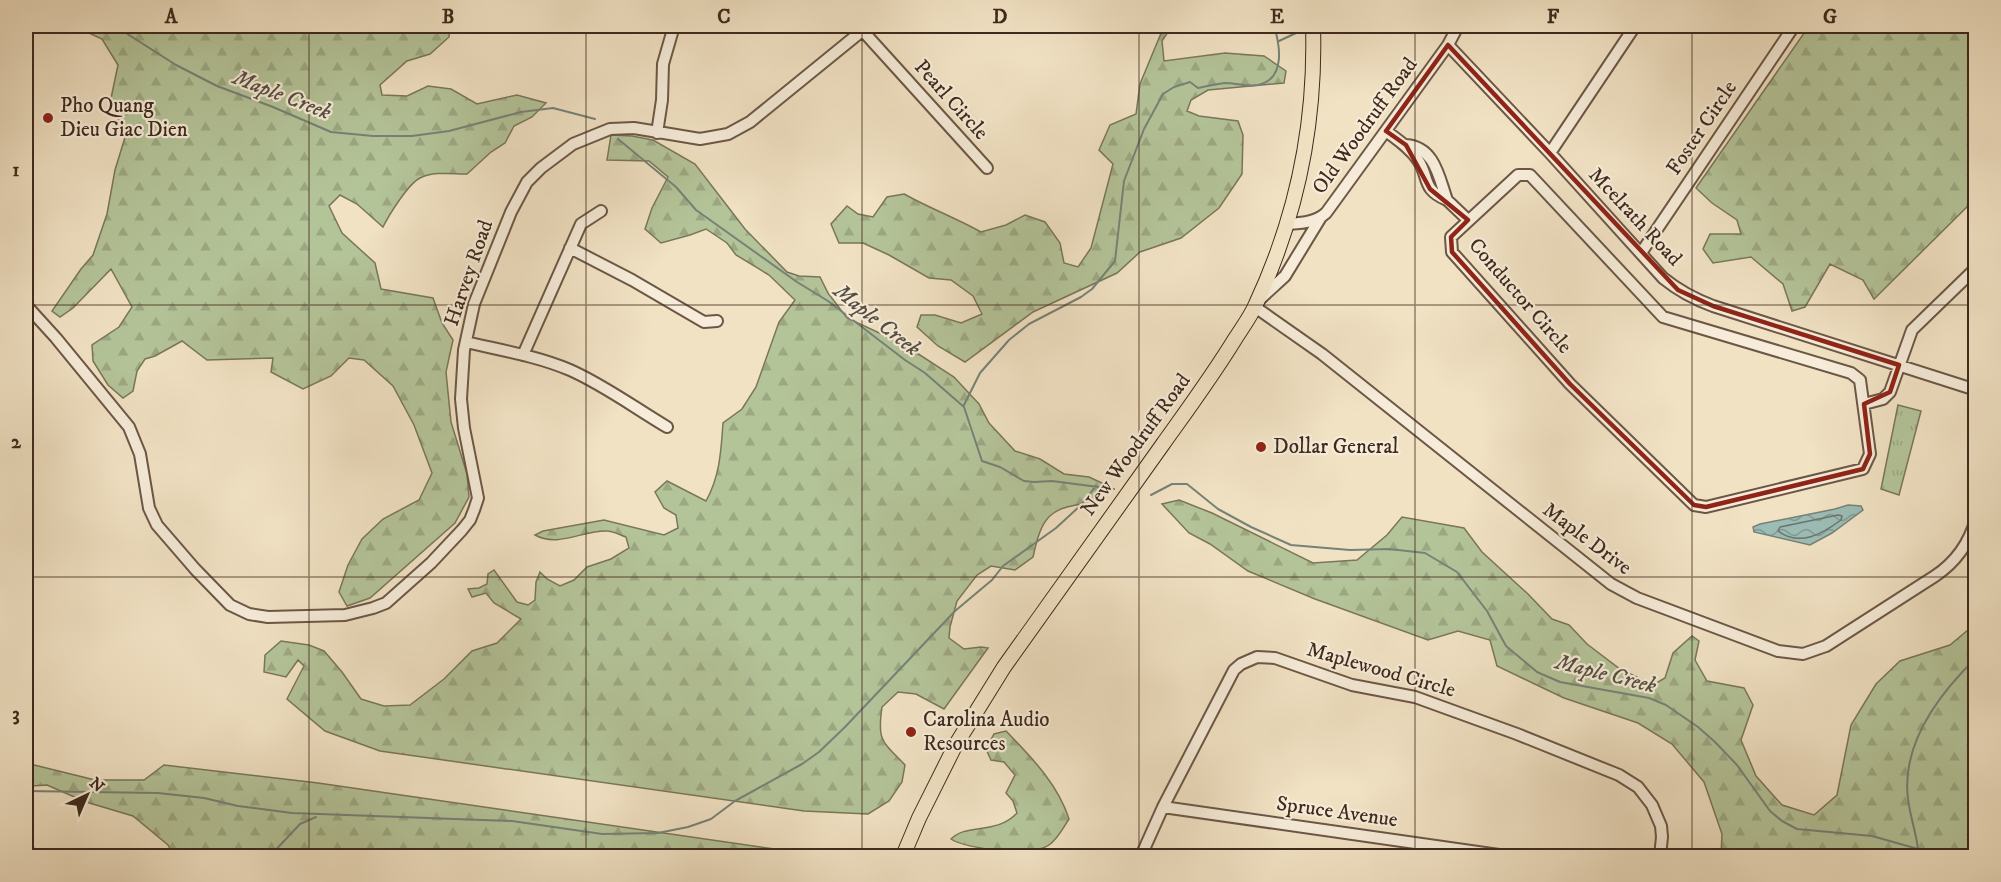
<svg xmlns="http://www.w3.org/2000/svg" width="2001" height="882" font-family="'IM FELL DW Pica',serif">
<style>
.forest{fill:url(#forest-firs);stroke:#7a765a;stroke-width:1.5}
.park{fill:url(#park-tufts);stroke:#7a765a;stroke-width:1.5}
.water{fill:url(#water-waves);stroke:#768278;stroke-width:1.5}
.lines{fill:none;stroke-linecap:round;stroke-linejoin:round}
.shore{stroke:#6d7369;stroke-width:1.5}
.stream{stroke:#768278;stroke-width:2}
.minor-casing{stroke:#6c5746;stroke-width:14}
.major-casing{stroke:#3f291c;stroke-width:16}
.minor{stroke:#f6ecd9;stroke-width:10}
.major{stroke:#f1e2c4;stroke-width:14}
.marked{fill:none;stroke:#8f2418;stroke-width:4.5;stroke-linejoin:round}
.grid{fill:none;stroke:#3f291c;stroke-width:1.5;stroke-opacity:0.55}
.poi-dot{fill:#8f2418;stroke:#f6ecd9;stroke-width:2}
.labels{text-anchor:middle;dominant-baseline:central;stroke-width:4.5;stroke-linejoin:round;paint-order:stroke}
.street-label{font-size:21px;fill:#3f291c;stroke:#f6ecd9}
.poi-label{font-size:21px;fill:#3f291c;stroke:#f6ecd9;text-anchor:start}
.water-label{font-size:22px;font-style:italic;fill:#564e42;stroke:#f6ecd9}
.neatline{fill:none;stroke:#3f291c;stroke-width:2}
.grid-label{font-size:20px;text-anchor:middle;font-weight:bold;fill:#3f291c}
</style>
<defs>
<pattern id="forest-firs" width="22" height="20" patternUnits="userSpaceOnUse" patternTransform="scale(1.5)"><rect width="22" height="20" fill="#b4c499"/><path d="M5 1l3.5 6h-7zM16 11l3.5 6h-7z" fill="#9ca883"/></pattern>
<pattern id="park-tufts" width="24" height="20" patternUnits="userSpaceOnUse" patternTransform="scale(1.5)"><rect width="24" height="20" fill="#b4c499"/><path d="M3 7l-1-3M5 7V3M7 7l1-3M15 17l-1-3M17 17v-4M19 17l1-3" fill="none" stroke="#9ca883"/></pattern>
<pattern id="water-waves" width="16" height="10" patternUnits="userSpaceOnUse" patternTransform="scale(1.5)"><rect width="16" height="10" fill="#9bbdb6"/><path d="M0 5q4-4 8 0t8 0" fill="none" stroke="#809a93"/></pattern>
</defs>
<rect width="100%" height="100%" fill="#f1e2c4"/>
<filter id="stains"><feTurbulence type="fractalNoise" baseFrequency=".00333" numOctaves="4"/><feColorMatrix values="0 0 0 0 .2 0 0 0 0 .09 0 0 0 0 .02 0 0 0 .5 -.17"/></filter>
<radialGradient id="worn" r=".72"><stop offset=".6" stop-color="#630" stop-opacity="0"/><stop offset="1" stop-color="#630" stop-opacity=".3"/></radialGradient>
<path class="forest" d="M74,26H450L449,37L430,54L407,61L380,85L382,95L407,96L428,86L451,89L477,104L517,95L546,103L532,117L514,126L505,143L491,152L467,174C452,174 434,171 420,178C408,184 389,215 383,227L357,204L340,195L329,206L342,233L375,263L381,289L433,298L442,323L453,340L446,372L451,422L467,474L469,497L455,523L370,598L347,606L339,592L348,565L362,539L383,519L419,500L432,473L414,425L393,386L364,360L349,358L331,376L303,389L271,372L273,358L207,360L182,341L155,356L145,359L137,371L133,391L123,398L108,385L93,361L92,345L119,327L132,307L111,269L73,308L60,317L52,311L81,269L93,255L107,214L115,170L126,134L110,103L118,65L102,39Z
M1164,26H1172L1162,41L1164,61L1225,53L1264,56L1286,71L1284,83L1208,90L1191,100L1187,111L1199,116L1238,121L1243,135L1242,174L1219,208L1181,238L1140,252L1117,273L1033,312L965,362L938,346L917,327L921,315H935L961,323L982,314L973,296L951,280L929,278L889,255L863,243H839L831,224L847,206L858,214L873,217L887,197L904,194C929,208 956,218 981,232L1006,225L1025,215L1045,222L1060,243L1064,263L1078,267L1091,248L1113,164L1099,150L1110,125L1136,114L1140,84Z
M1809,26H1975V199L1874,299L1863,280L1830,264L1805,307L1792,311L1783,284L1751,257L1713,263L1703,249L1710,234H1741L1737,220L1712,203L1696,188Z
M611,135L632,136L653,140L695,164L745,229L787,272L799,276L820,277L828,293L847,318L903,344L954,377L979,404L989,423L1015,451L1040,459L1064,474L1089,477L1104,484L1103,491L1092,503C1050,507 1042,515 1033,557L1015,570L991,566L977,575L957,601L950,627L949,638L964,649L981,647L988,648L944,709L916,694L898,692L882,707C877,741 882,741 905,765L902,782L889,801L868,814L804,811L380,751L325,731L287,699L304,666L298,660L286,677L264,672L265,655L281,641L309,645L324,651L342,672L361,699L384,706L410,705L444,679L472,651L497,643L521,619L494,603L486,593L472,597L468,589L479,588L487,584L488,574L494,570L517,602L528,605L535,600L536,582L540,572L547,579L560,586L574,580L587,567L611,559L629,548L626,537C620,535 613,531 607,531C583,530 558,548 535,535L543,531L604,520L664,535L678,528L676,515L664,508L655,492L667,481L706,501C720,476 721,451 723,423L742,409L756,387L779,322L795,300L769,275L736,255L727,243L706,229L690,235L661,243L645,229L652,208L668,177L649,161L607,160Z
M1179,500L1212,513L1313,563L1357,560L1387,535L1402,517L1464,528L1482,552L1528,594L1552,619L1569,625L1587,644L1620,669L1653,685L1665,678L1673,653L1692,636L1699,641L1695,660L1707,681L1744,688L1753,705L1741,740L1756,776L1782,805L1814,815L1837,795L1851,725L1876,684L1900,661L1950,645L1975,624V856H1721L1722,834L1704,782L1672,744L1638,723L1564,698L1497,666L1490,640L1458,631L1428,640L1315,599L1248,571L1210,544L1189,533L1162,504Z
M1006,731C1031,757 1058,784 1069,819C1063,828 1058,839 1049,845C1033,856 967,850 951,839C966,823 997,835 1017,813L1013,801L1006,793L1015,775L1004,762L991,760L986,749L994,734Z
M26,763L95,780H144L164,765L318,783L823,856H174L168,845L133,816L86,802L47,785L31,786C22,811 29,832 36,856H26Z"/>
<path class="park" d="M1898,405L1921,411L1899,495L1881,489Z"/>
<path class="water" d="M1848,505L1861,506L1863,510L1832,533L1810,545L1754,532L1753,527L1760,524L1835,509Z"/>
<g class="lines">
<path class="shore" d="M1838,515L1842,516L1841,520C1822,534 1800,547 1778,531L1780,527Z"/>
<path class="stream" d="M115,26L176,65L217,86L273,107L331,132L373,136H412L449,131L521,112L553,108L595,119
M1367,26L1382,30
M1279,41L1296,33
M618,139L676,187L696,210L797,282L828,301L905,360L925,373L964,407L982,461L1000,467L1024,481L1034,482L1052,481L1114,489
M964,405L980,373L1009,340L1029,324L1081,297L1092,289L1115,261L1124,181L1144,129L1163,94L1174,87L1190,82L1198,88C1207,86 1216,84 1225,83C1236,83 1247,87 1258,85C1286,79 1280,45 1274,26
M1151,495L1172,484H1187L1218,509L1251,527L1291,545L1350,550L1389,549L1425,553L1457,572L1487,611L1506,646L1537,672L1560,682L1649,698L1666,705L1698,727L1715,742L1737,765L1770,811L1782,821L1797,829L1872,836L1918,849L1930,856
M26,791L158,793L204,798L238,806L292,813L512,821L602,834L658,833L688,827L711,819L735,801L802,764L819,752L845,727L955,611L992,580L1003,566L1056,528L1081,505L1096,486
M1918,849C1916,832 1910,816 1908,799C1901,744 1939,694 1976,658
M270,856L300,824L316,817"/>
<g class="minor-casing">
<path id="minor" d="M862,30L987,168
M1448,45L1550,153L1663,278C1679,291 1694,299 1713,306L1976,390
M1386,131C1398,140 1410,148 1418,160C1430,178 1421,189 1447,200C1439,178 1435,147 1406,145
M657,133L662,100L663,64L674,26
M1550,153L1635,26
M1518,175H1530L1663,317L1851,373L1860,380L1870,454L1863,469L1706,507L1694,505L1570,384L1452,252L1451,237Z
M1447,200L1468,220
M1287,224C1300,223 1315,223 1326,213L1448,45L1458,26
M570,248L632,280L704,322L717,321
M1641,253L1794,26
M1259,300L1285,276L1321,217
M26,305L56,338L129,427L140,454L149,508L157,525L195,569L230,605L249,614L268,617L345,615L373,608L386,603L431,563L462,530L470,520L474,510L478,498L464,428L461,399L464,350L474,304L511,212L527,182L541,168L573,144L610,129L634,128L700,139L728,134L750,122L868,26
M1255,307L1322,354L1611,584L1637,598L1778,651L1803,654L1826,646L1935,576C1956,562 1969,544 1976,519
M466,342C500,350 537,356 570,370C604,385 635,408 667,427
M523,355L581,224L601,211
M1864,404L1883,399L1890,392L1912,330L1976,268
M1163,807L1506,856
M1141,856L1163,807L1234,670L1241,664L1257,657L1275,658L1352,685L1415,697L1517,734L1619,775L1638,787L1652,805L1661,826L1662,837L1660,856"/>
</g>
<g class="major-casing">
<path id="major" d="M903,856L919,818L955,746L1004,667C1057,592 1110,518 1163,444C1188,409 1213,375 1235,339C1242,328 1251,316 1256,304C1297,216 1316,122 1313,26"/>
</g>
<use href="#minor" class="minor"/>
<use href="#major" class="major"/>
</g>
<path class="marked" d="M1448,45L1678,290L1713,306L1899,365L1890,392L1864,404L1870,454L1863,469L1706,507L1694,505L1570,384L1452,252L1451,237L1468,220L1430,189L1406,145L1386,131Z"/>
<path class="grid" d="M309,26V856M586,26V856M862,26V856M1139,26V856M1415,26V856M1692,26V856M26,305H1976M26,577H1976"/>
<g class="poi-dot">
<circle cx="48" cy="118" r="6"/>
<circle cx="1261" cy="447" r="6"/>
<circle cx="911" cy="732" r="6"/>
</g>
<g class="labels">
<g class="street-label">
<text transform="translate(951 100) rotate(48)">Pearl Circle</text>
<text transform="translate(1365 126) rotate(-54)">Old Woodruff Road</text>
<text transform="translate(1702 128) rotate(-56)">Foster Circle</text>
<text transform="translate(1635 217) rotate(47)">Mcelrath Road</text>
<text transform="translate(469 273) rotate(-71)">Harvey Road</text>
<text transform="translate(1520 296) rotate(49)">Conductor Circle</text>
<text transform="translate(1136 445) rotate(-54)">New Woodruff Road</text>
<text transform="translate(1587 539) rotate(37)">Maple Drive</text>
<text transform="translate(1381 670) rotate(16)">Maplewood Circle</text>
<text transform="translate(1337 812) rotate(8)">Spruce Avenue</text>
</g>
<g class="poi-label">
<text x="60" y="106">Pho Quang<tspan x="60" dy="24">Dieu Giac Dien</tspan></text>
<text x="1273" y="447">Dollar General</text>
<text x="923" y="720">Carolina Audio<tspan x="923" dy="24">Resources</tspan></text>
</g>
<g class="water-label">
<text transform="translate(282 95) rotate(21)">Maple Creek</text>
<text transform="translate(877 320) rotate(38)">Maple Creek</text>
<text transform="translate(1606 674) rotate(14)">Maple Creek</text>
</g>
</g>
<rect width="2001" height="882" fill="none" stroke="#f1e2c4" stroke-width="66"/>
<g transform="translate(87 795) rotate(44)" stroke="#f6ecd9" stroke-width="4.5" paint-order="stroke">
<path d="M0-4.5L10 22L0 15L-10 22Z" fill="#3f291c"/>
<text y="-9" font-size="16" font-weight="bold" text-anchor="middle" fill="#3f291c">N</text>
</g>
<rect x="33" y="33" width="1935" height="816" class="neatline"/>
<g class="grid-label">
<text x="171" y="23">A</text>
<text x="448" y="23">B</text>
<text x="724" y="23">C</text>
<text x="1000" y="23">D</text>
<text x="1277" y="23">E</text>
<text x="1553" y="23">F</text>
<text x="1830" y="23">G</text>
<text x="16" y="176">1</text>
<text x="16" y="448">2</text>
<text x="16" y="720">3</text>
</g>
<rect width="100%" height="100%" filter="url(#stains)"/>
<rect width="100%" height="100%" fill="url(#worn)"/>
</svg>
